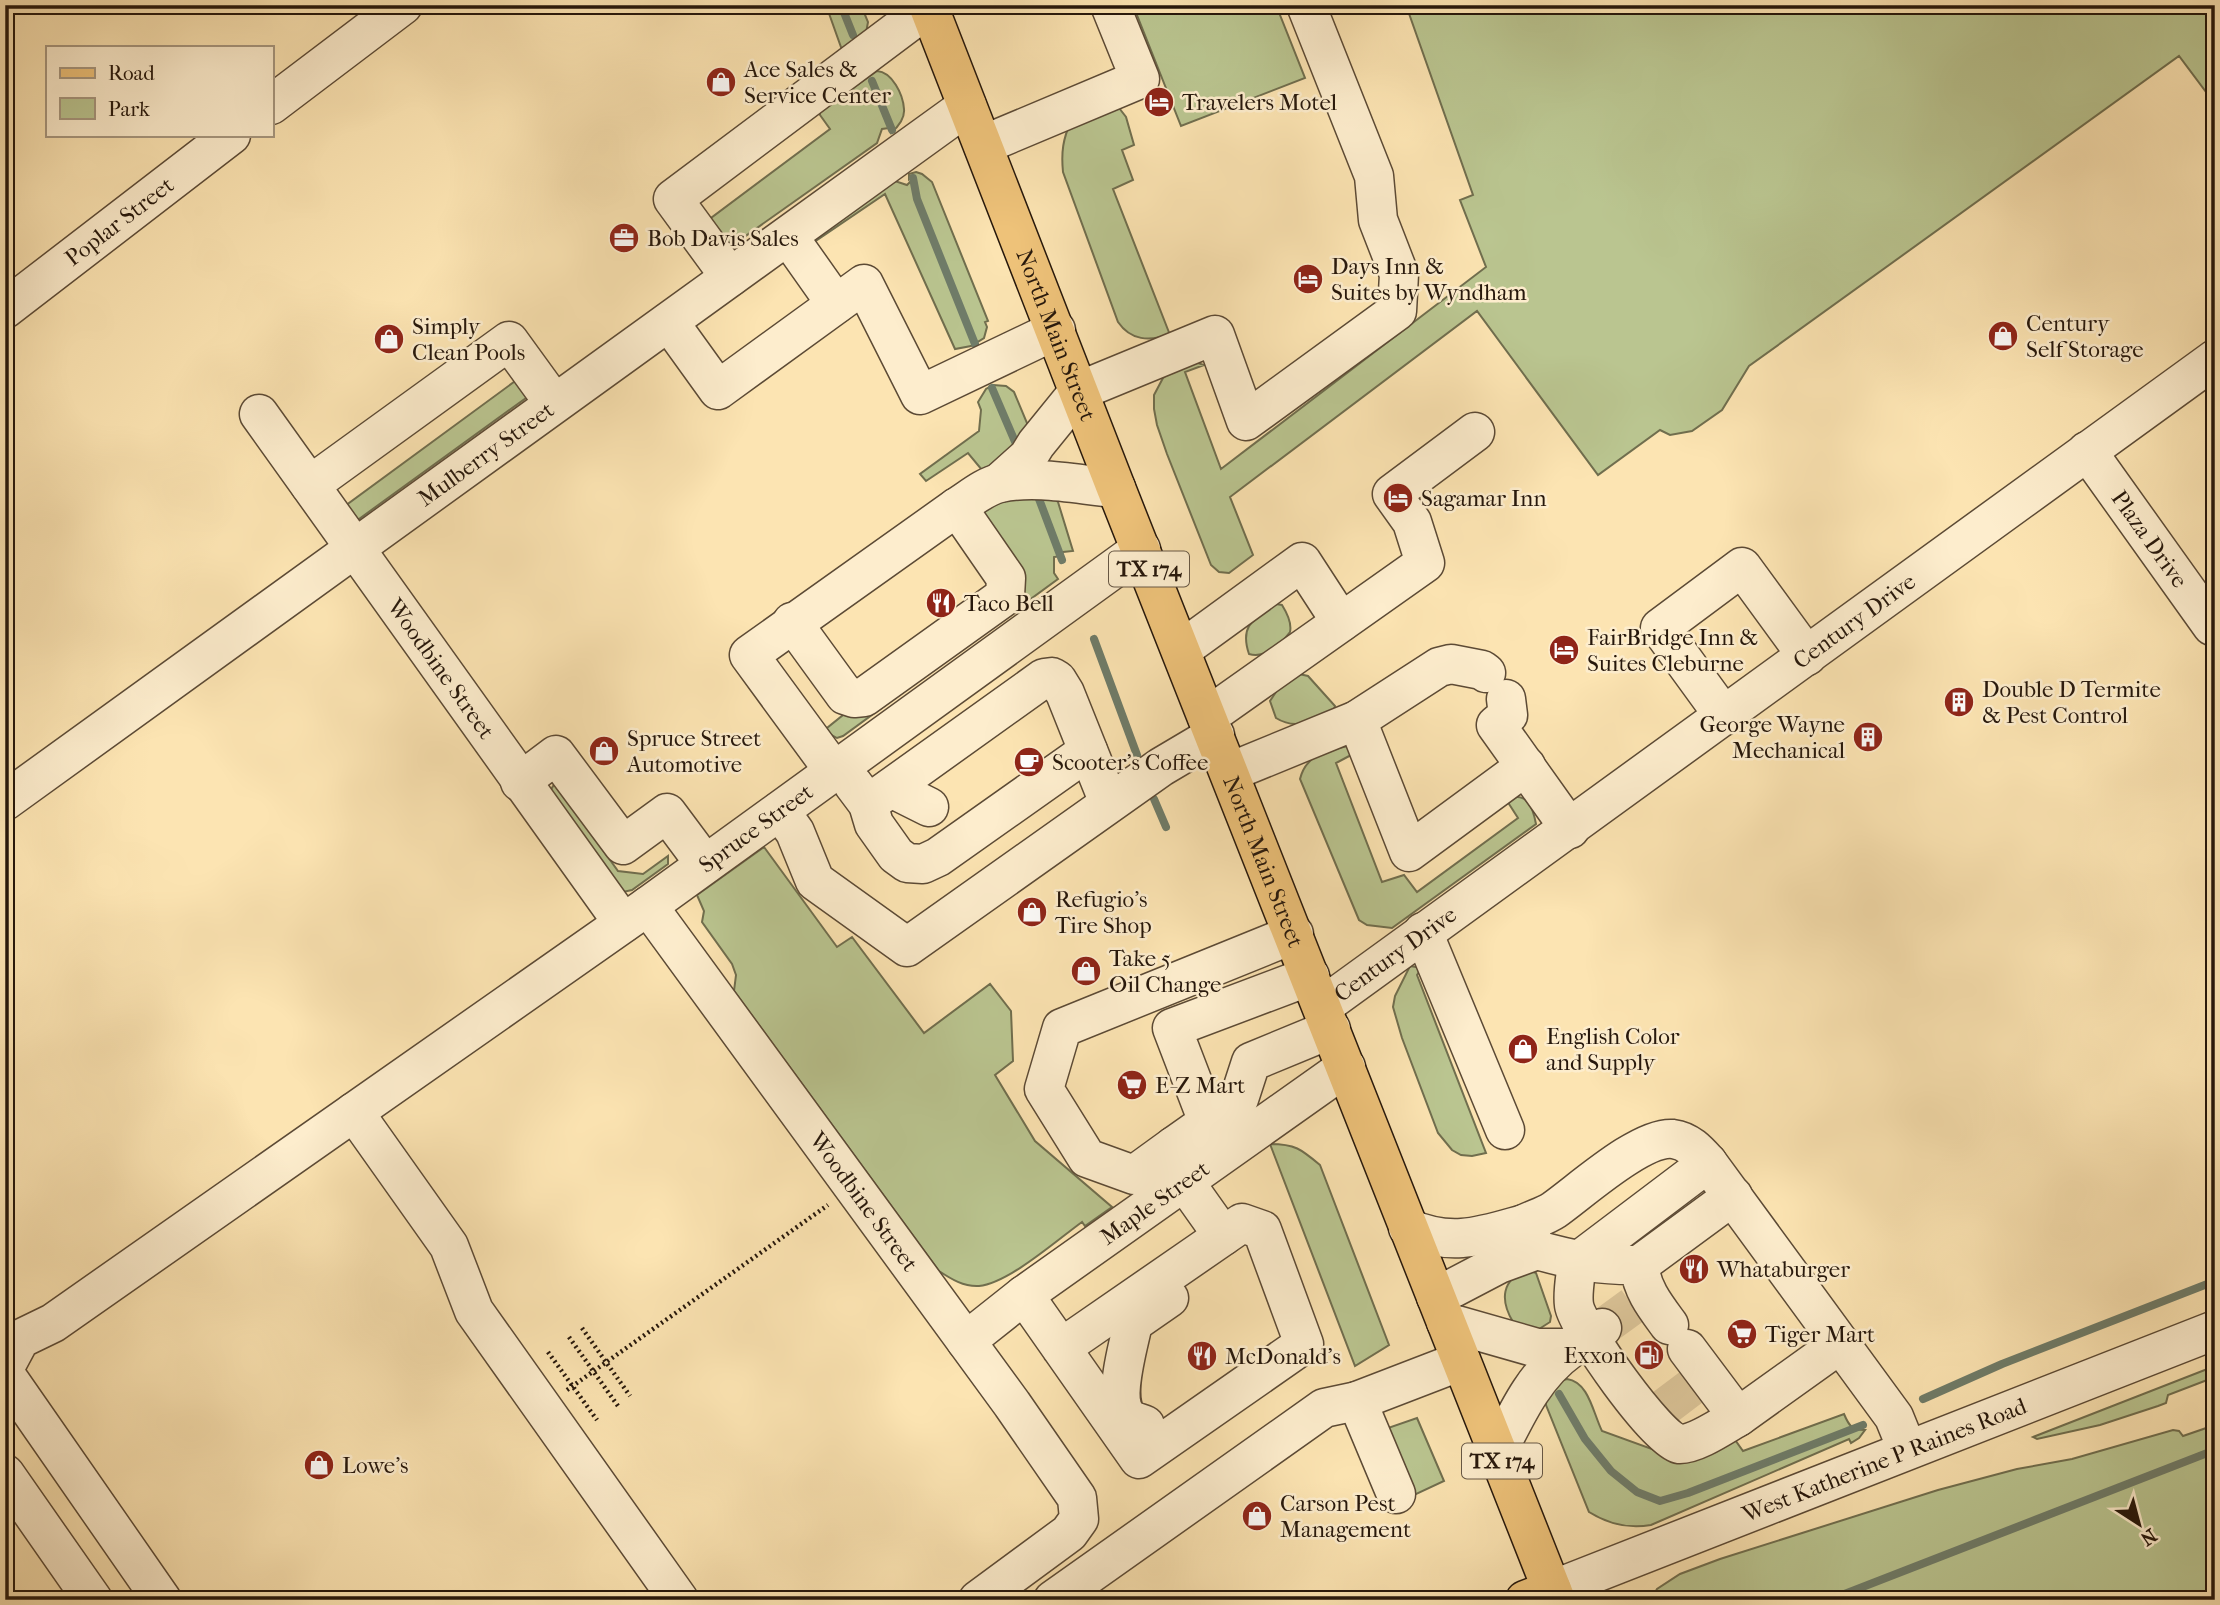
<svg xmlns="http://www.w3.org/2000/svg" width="2220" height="1605" font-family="'IM FELL French Canon',serif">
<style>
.green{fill:#bac590;stroke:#706e4e;stroke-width:2}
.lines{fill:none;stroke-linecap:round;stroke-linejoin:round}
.stream{stroke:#6f7c69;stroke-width:8}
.minor-tunnel{stroke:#dcc599;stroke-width:38;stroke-dasharray:38 19;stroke-linecap:butt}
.minor-casing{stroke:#5c4a35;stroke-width:41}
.major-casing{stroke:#26170b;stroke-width:41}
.highway-casing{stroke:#26170b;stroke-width:41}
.path{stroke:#26170b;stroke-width:4.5;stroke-dasharray:2 3.5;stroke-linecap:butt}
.minor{stroke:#fdedcd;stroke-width:38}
.major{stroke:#eec279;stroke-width:38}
.highway{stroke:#eec279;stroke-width:38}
.labels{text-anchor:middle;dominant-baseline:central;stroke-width:5;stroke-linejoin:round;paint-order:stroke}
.shield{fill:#fdedcd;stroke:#665745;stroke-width:2}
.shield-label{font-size:21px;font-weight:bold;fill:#26170b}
.poi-label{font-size:23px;fill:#26170b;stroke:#fdedcd;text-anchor:start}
.street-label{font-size:23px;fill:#26170b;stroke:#fdedcd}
</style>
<rect width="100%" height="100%" fill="#fce4b2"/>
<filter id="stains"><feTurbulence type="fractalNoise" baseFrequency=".00286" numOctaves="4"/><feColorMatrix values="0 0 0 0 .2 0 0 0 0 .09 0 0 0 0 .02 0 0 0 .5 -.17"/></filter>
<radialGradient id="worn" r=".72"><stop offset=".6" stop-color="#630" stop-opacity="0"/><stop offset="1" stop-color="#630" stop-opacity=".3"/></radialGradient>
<path class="green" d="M826,5H861L868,22L866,33L842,50Z
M1133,5H1276L1305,78L1181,126Z
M1406,5H2215V104L2179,56L1749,366L1722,410L1692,431L1670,435L1660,430L1598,475L1477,311L1230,497L1253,555L1229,573L1219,572L1211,565L1167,454L1157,425L1154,409V395L1163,378L1171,371L1195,362L1204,365L1185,372L1221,469L1486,267L1460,200L1473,195Z
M877,71C892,72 903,94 904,109C905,119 898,127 891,133L889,128L882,129L877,143L730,247L710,220L711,218L830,129L820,115V111Z
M1116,104L1126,117L1134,145L1122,150L1133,180L1113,189L1170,335C1149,341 1131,341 1118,322L1063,172C1061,152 1063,139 1071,121Z
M916,172L922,174L932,182L988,321L985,322L987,327L984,338L971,346L955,349L885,194L814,242V237L892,180L907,185L914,178L912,176L909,179V174Z
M518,379L527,396L526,398L359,519L356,520L345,506Z
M993,385L1006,386L1014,392L1027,423L1028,429L1016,455L982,470L968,453L926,481L920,474L979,431L981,410L978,402L986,389Z
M1030,490L1053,496L1058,502L1073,551L1063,552L1061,556L1054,557V573L1058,579L843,736L837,738L828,733L827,728L843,715L807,667L841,702L1015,598L983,513L990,507Z
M1276,604L1282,605C1287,613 1292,623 1290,632C1281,644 1265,659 1249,654C1239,624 1255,619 1276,604Z
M1299,674L1308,676L1335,706L1333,712C1311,720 1297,731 1276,718L1270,701L1278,689Z
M1348,746L1353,754L1336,763L1382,882L1404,875L1417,892L1518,818L1509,804V799C1527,791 1533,808 1536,824L1392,928L1367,925L1359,920L1300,779C1306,755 1325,751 1348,746Z
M555,783L618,871L643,874L668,856V864L632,890L623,892L550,791Z
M764,847L837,947L852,937L924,1033L990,984L1011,1011L1013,1061L995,1075L1035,1141L1112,1207L1085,1226L1082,1222C1057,1240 1009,1283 979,1286C964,1287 951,1279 939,1271L734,991L736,975L732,964L702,922L704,911L697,895Z
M1410,966L1422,968L1417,975L1486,1153L1472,1156L1461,1155L1452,1150L1438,1133L1402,1038L1393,1007L1395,996Z
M1270,1144C1295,1144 1301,1149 1320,1165L1389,1345L1355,1366Z
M1528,1270L1536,1273L1551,1316L1550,1322L1536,1331L1513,1322C1500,1300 1501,1279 1528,1270Z
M2215,1366V1377L2168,1395L2166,1403L2158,1406L2100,1425L2037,1439L2033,1437Z
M1567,1379C1589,1382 1593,1413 1602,1431L1682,1460L1733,1437L1743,1451L1844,1414C1849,1426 1852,1430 1865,1430L1859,1438L1851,1443L1849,1439L1651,1525C1628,1529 1608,1524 1589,1512L1546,1405V1398L1560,1381Z
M1417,1418L1444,1481L1412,1496L1385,1429Z
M2215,1425V1600H1651L1657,1589L1680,1574L1720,1559L1938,1490L2017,1469L2072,1459L2173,1430L2179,1431L2183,1436Z"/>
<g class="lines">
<path class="stream" d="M841,5L853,35
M872,81L892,130
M913,178L917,199L975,344
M992,388L1019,451
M1036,491L1062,560
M1094,639L1137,755
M1154,799L1166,827
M1559,1394L1585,1439L1611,1471L1637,1492L1660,1501L1688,1493L1863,1425
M1923,1399L2002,1364L2215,1281
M1829,1600L2215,1450"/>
<path class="minor-tunnel" d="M1602,1328L1635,1304
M1661,1410L1694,1385"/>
<g class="minor-casing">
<g id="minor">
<path d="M271,105L403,5"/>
<path d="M983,145L1140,79L1110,5"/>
<path d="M788,236L836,304"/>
<path d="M730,277L673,199L929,7"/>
<path id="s1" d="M5,309L231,135"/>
<path d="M669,322L718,390L864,284L920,395L1056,330"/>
<path id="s2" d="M259,414L623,923"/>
<path id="s3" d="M2087,451L2212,626"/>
<path d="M999,483L1028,457L1036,444L1079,391L1215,335L1246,421L1397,311L1399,274L1378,220L1374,176L1306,5"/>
<path d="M310,485L509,341L554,403"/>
<path d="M792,622L845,695L854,698L864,697L1005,596L1006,578L957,507"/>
<path d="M1181,650L1302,562L1341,622"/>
<path d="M1506,699L1508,715L1496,725L1570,829"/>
<path d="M1724,716L1660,628L1742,567L1807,656"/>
<path d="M1207,717L1425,563L1412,522L1392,494L1475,432"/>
<path d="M1357,720L1409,852L1526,766"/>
<path d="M834,771L749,655L957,507C970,499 985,486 1000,483C1037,475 1079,485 1116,488"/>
<path d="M1230,772L1357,720L1439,667L1451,664L1482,670L1486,673"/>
<path d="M520,782L556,755L623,845L667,813L705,864"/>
<path d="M853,784L868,804L874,824L896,855L907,863L923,864L938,857L1088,751"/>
<path d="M891,788L929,807"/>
<path id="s4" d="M5,801L967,106"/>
<path d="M868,804L1044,678L1052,677L1057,680L1065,693L1109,803"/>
<path d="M780,811L795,832L815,881L907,947L1161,767L1215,735"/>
<path id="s5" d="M648,906L1012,1404L1077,1498L1079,1519L1069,1533L978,1600"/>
<path d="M1423,932L1505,1130"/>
<path id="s6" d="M1323,1006L2215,359"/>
<path d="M354,1112L449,1246L474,1311L679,1600"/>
<path d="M1208,1122L1239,1099L1251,1062L1331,1029"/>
<path d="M1174,1146L1134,1175L1087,1158L1044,1089L1062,1028L1294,934"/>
<path d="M1708,1163L1577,1262C1576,1275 1572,1292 1574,1305C1577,1327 1659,1442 1679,1444C1695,1445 1724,1425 1738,1417"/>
<path d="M1189,1166L1174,1146L1208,1122L1172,1028L1310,976"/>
<path d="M1184,1181L1223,1236"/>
<path d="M1408,1228C1452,1247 1481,1236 1524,1224"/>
<path d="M1639,1265L1733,1196"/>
<path d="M1024,1295L1139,1459L1304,1344L1262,1230L1242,1223L1061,1348"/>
<path d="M1436,1297L1499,1264L1537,1250"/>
<path d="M1446,1322L1537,1348H1570"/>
<path d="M1669,1325C1655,1306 1642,1290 1639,1265C1602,1266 1572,1260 1537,1250L1524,1224C1534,1219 1545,1216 1554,1210C1581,1191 1641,1136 1673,1139C1689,1141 1699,1153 1708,1163L1894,1417L1907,1449"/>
<path id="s7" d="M966,1341L1024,1295L1346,1067"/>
<path d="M1687,1349L1738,1417L1840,1344"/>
<path id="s8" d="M5,1367L20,1339L53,1323L648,906L1141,549"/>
<path d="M5,1374L162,1600"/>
<path d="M1145,1425C1141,1423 1134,1422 1130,1419C1110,1403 1129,1345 1133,1323L1169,1298"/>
<path d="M1498,1451C1517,1413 1534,1375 1570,1349C1580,1341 1592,1335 1602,1328"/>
<path d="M5,1474L93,1600"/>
<path d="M1396,1494L1357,1401L1461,1361"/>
<path id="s9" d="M1552,1590L2215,1330"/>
<path d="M1053,1600L1324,1408L1357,1401"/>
</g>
</g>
<g class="major-casing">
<g id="major">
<path id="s10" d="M928,5L1116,488L1556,1600"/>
</g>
</g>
<g class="highway-casing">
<path id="highway" d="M1525,1600L1552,1590"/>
</g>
<path class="path" d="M582,1328L630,1396
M569,1337L618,1406
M548,1352L597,1420
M567,1390L828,1205"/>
<use href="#minor" class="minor"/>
<use href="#major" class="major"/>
<use href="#highway" class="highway"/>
</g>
<defs>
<g id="shop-disc" transform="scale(1.575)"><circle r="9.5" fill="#8f2418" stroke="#fdedcd"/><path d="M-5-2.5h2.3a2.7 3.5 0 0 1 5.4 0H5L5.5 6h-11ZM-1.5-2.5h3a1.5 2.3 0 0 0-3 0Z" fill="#fff"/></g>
<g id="hotel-disc" transform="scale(1.575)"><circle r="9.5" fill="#8f2418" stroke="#fdedcd"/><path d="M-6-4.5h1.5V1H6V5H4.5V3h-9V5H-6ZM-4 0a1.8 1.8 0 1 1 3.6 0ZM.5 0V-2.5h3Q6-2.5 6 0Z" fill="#fff"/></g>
<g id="office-disc" transform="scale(1.575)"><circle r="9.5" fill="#8f2418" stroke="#fdedcd"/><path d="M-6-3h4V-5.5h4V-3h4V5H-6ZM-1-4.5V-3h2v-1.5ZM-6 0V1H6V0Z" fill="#fff"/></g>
<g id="restaurant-disc" transform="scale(1.575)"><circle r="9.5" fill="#8f2418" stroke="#fdedcd"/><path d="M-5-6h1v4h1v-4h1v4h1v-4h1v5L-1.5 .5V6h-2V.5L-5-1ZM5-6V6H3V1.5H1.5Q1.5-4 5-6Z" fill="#fff"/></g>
<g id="building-disc" transform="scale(1.575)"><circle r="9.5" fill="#8f2418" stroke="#fdedcd"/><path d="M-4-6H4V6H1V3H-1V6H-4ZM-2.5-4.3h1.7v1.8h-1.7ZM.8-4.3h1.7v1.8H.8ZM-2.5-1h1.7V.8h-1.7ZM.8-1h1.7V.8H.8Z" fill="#fff"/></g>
<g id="cafe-disc" transform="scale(1.575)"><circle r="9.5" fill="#8f2418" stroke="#fdedcd"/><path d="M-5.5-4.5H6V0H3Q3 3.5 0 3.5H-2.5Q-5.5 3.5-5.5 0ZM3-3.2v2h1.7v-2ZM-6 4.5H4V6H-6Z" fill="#fff"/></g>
<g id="supermarket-disc" transform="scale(1.575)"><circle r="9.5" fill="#8f2418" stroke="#fdedcd"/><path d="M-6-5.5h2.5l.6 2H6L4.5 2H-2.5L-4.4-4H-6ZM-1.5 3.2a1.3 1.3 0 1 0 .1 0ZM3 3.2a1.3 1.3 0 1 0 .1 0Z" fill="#fff"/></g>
<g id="fuel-disc" transform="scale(1.575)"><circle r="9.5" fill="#8f2418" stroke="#fdedcd"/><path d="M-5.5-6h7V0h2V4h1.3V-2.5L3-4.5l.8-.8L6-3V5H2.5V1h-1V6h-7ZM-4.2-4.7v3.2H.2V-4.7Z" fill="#fff"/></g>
</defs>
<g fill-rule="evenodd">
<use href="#shop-disc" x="721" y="82"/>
<use href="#hotel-disc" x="1159" y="102"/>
<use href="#office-disc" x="624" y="238"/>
<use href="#hotel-disc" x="1308" y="279"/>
<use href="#shop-disc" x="2003" y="336"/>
<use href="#shop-disc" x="389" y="339"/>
<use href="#hotel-disc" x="1398" y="498"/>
<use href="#restaurant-disc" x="941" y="603"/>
<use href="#hotel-disc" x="1564" y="650"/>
<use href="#building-disc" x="1959" y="702"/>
<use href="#building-disc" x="1868" y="737"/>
<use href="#shop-disc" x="604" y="751"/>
<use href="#cafe-disc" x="1029" y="762"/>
<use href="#shop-disc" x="1032" y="912"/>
<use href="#shop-disc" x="1086" y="971"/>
<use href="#shop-disc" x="1523" y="1049"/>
<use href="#supermarket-disc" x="1132" y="1085"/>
<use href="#restaurant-disc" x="1694" y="1269"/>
<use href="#supermarket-disc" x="1742" y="1334"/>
<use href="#fuel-disc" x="1649" y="1355"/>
<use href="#restaurant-disc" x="1202" y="1356"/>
<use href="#shop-disc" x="319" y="1465"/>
<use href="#shop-disc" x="1257" y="1516"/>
</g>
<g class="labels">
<g class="shield">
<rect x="1109" y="551.5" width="80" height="35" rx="5"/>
<rect x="1462" y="1443.5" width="80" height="35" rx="5"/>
</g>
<g class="shield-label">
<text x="1149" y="569">TX 174</text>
<text x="1502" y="1461">TX 174</text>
</g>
<g class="poi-label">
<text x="744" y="69">Ace Sales &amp;<tspan x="744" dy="26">Service Center</tspan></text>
<text x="1182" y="102">Travelers Motel</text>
<text x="647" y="238">Bob Davis Sales</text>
<text x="1331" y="266">Days Inn &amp;<tspan x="1331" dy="26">Suites by Wyndham</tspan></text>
<text x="2026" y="323">Century<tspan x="2026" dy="26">Self Storage</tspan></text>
<text x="412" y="326">Simply<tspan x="412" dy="26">Clean Pools</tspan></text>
<text x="1421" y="498">Sagamar Inn</text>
<text x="964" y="603">Taco Bell</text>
<text x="1587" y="637">FairBridge Inn &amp;<tspan x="1587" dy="26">Suites Cleburne</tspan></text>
<text x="1982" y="689">Double D Termite<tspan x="1982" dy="26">&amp; Pest Control</tspan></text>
<text x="1845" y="724" text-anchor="end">George Wayne<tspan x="1845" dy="26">Mechanical</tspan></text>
<text x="627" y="738">Spruce Street<tspan x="627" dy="26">Automotive</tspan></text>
<text x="1052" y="762">Scooter's Coffee</text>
<text x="1055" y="899">Refugio's<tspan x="1055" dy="26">Tire Shop</tspan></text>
<text x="1109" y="958">Take 5<tspan x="1109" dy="26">Oil Change</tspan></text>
<text x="1546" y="1036">English Color<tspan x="1546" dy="26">and Supply</tspan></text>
<text x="1155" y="1085">E-Z Mart</text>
<text x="1717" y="1269">Whataburger</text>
<text x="1765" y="1334">Tiger Mart</text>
<text x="1626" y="1355" text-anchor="end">Exxon</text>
<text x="1225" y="1356">McDonald's</text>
<text x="342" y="1465">Lowe's</text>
<text x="1280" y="1503">Carson Pest<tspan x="1280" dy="26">Management</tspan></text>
</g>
<g class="street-label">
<text stroke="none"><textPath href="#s1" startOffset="144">Poplar Street</textPath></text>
<text stroke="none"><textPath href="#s10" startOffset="354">North Main Street</textPath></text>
<text stroke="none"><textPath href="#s4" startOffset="593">Mulberry Street</textPath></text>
<text stroke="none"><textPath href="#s3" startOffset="108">Plaza Drive</textPath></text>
<text stroke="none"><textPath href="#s6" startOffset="656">Century Drive</textPath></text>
<text stroke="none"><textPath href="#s2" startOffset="313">Woodbine Street</textPath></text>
<text stroke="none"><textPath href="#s8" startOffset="928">Spruce Street</textPath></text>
<text stroke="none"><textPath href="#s10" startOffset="920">North Main Street</textPath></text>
<text stroke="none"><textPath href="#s6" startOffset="89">Century Drive</textPath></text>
<text stroke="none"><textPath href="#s5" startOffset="366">Woodbine Street</textPath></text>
<text stroke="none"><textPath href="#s7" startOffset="234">Maple Street</textPath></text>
<text stroke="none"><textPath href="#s9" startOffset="357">West Katherine P Raines Road</textPath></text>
</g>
</g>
<rect width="2220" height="1605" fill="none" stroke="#fce4b2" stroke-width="28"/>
<rect x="7" y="7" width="2206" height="1591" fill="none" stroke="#26170b" stroke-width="3.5"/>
<rect x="14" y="14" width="2192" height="1577" fill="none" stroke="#26170b" stroke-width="2"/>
<rect x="46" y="46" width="228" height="91" fill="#fdedcd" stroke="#a7977f" stroke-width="2"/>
<rect x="60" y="68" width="35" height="10" fill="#eec279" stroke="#a7977f" stroke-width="2"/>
<text x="108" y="80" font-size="21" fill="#26170b">Road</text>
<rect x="60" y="98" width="35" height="21" fill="#bac590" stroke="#a7977f" stroke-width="2"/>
<text x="108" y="116" font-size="21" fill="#26170b">Park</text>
<g transform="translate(2139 1524) rotate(144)" stroke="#fdedcd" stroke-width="5" paint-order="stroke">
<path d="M0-5L12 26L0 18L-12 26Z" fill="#26170b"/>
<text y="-10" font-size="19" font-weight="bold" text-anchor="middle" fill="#26170b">N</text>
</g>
<rect width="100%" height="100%" filter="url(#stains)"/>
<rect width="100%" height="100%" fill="url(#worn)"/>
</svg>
